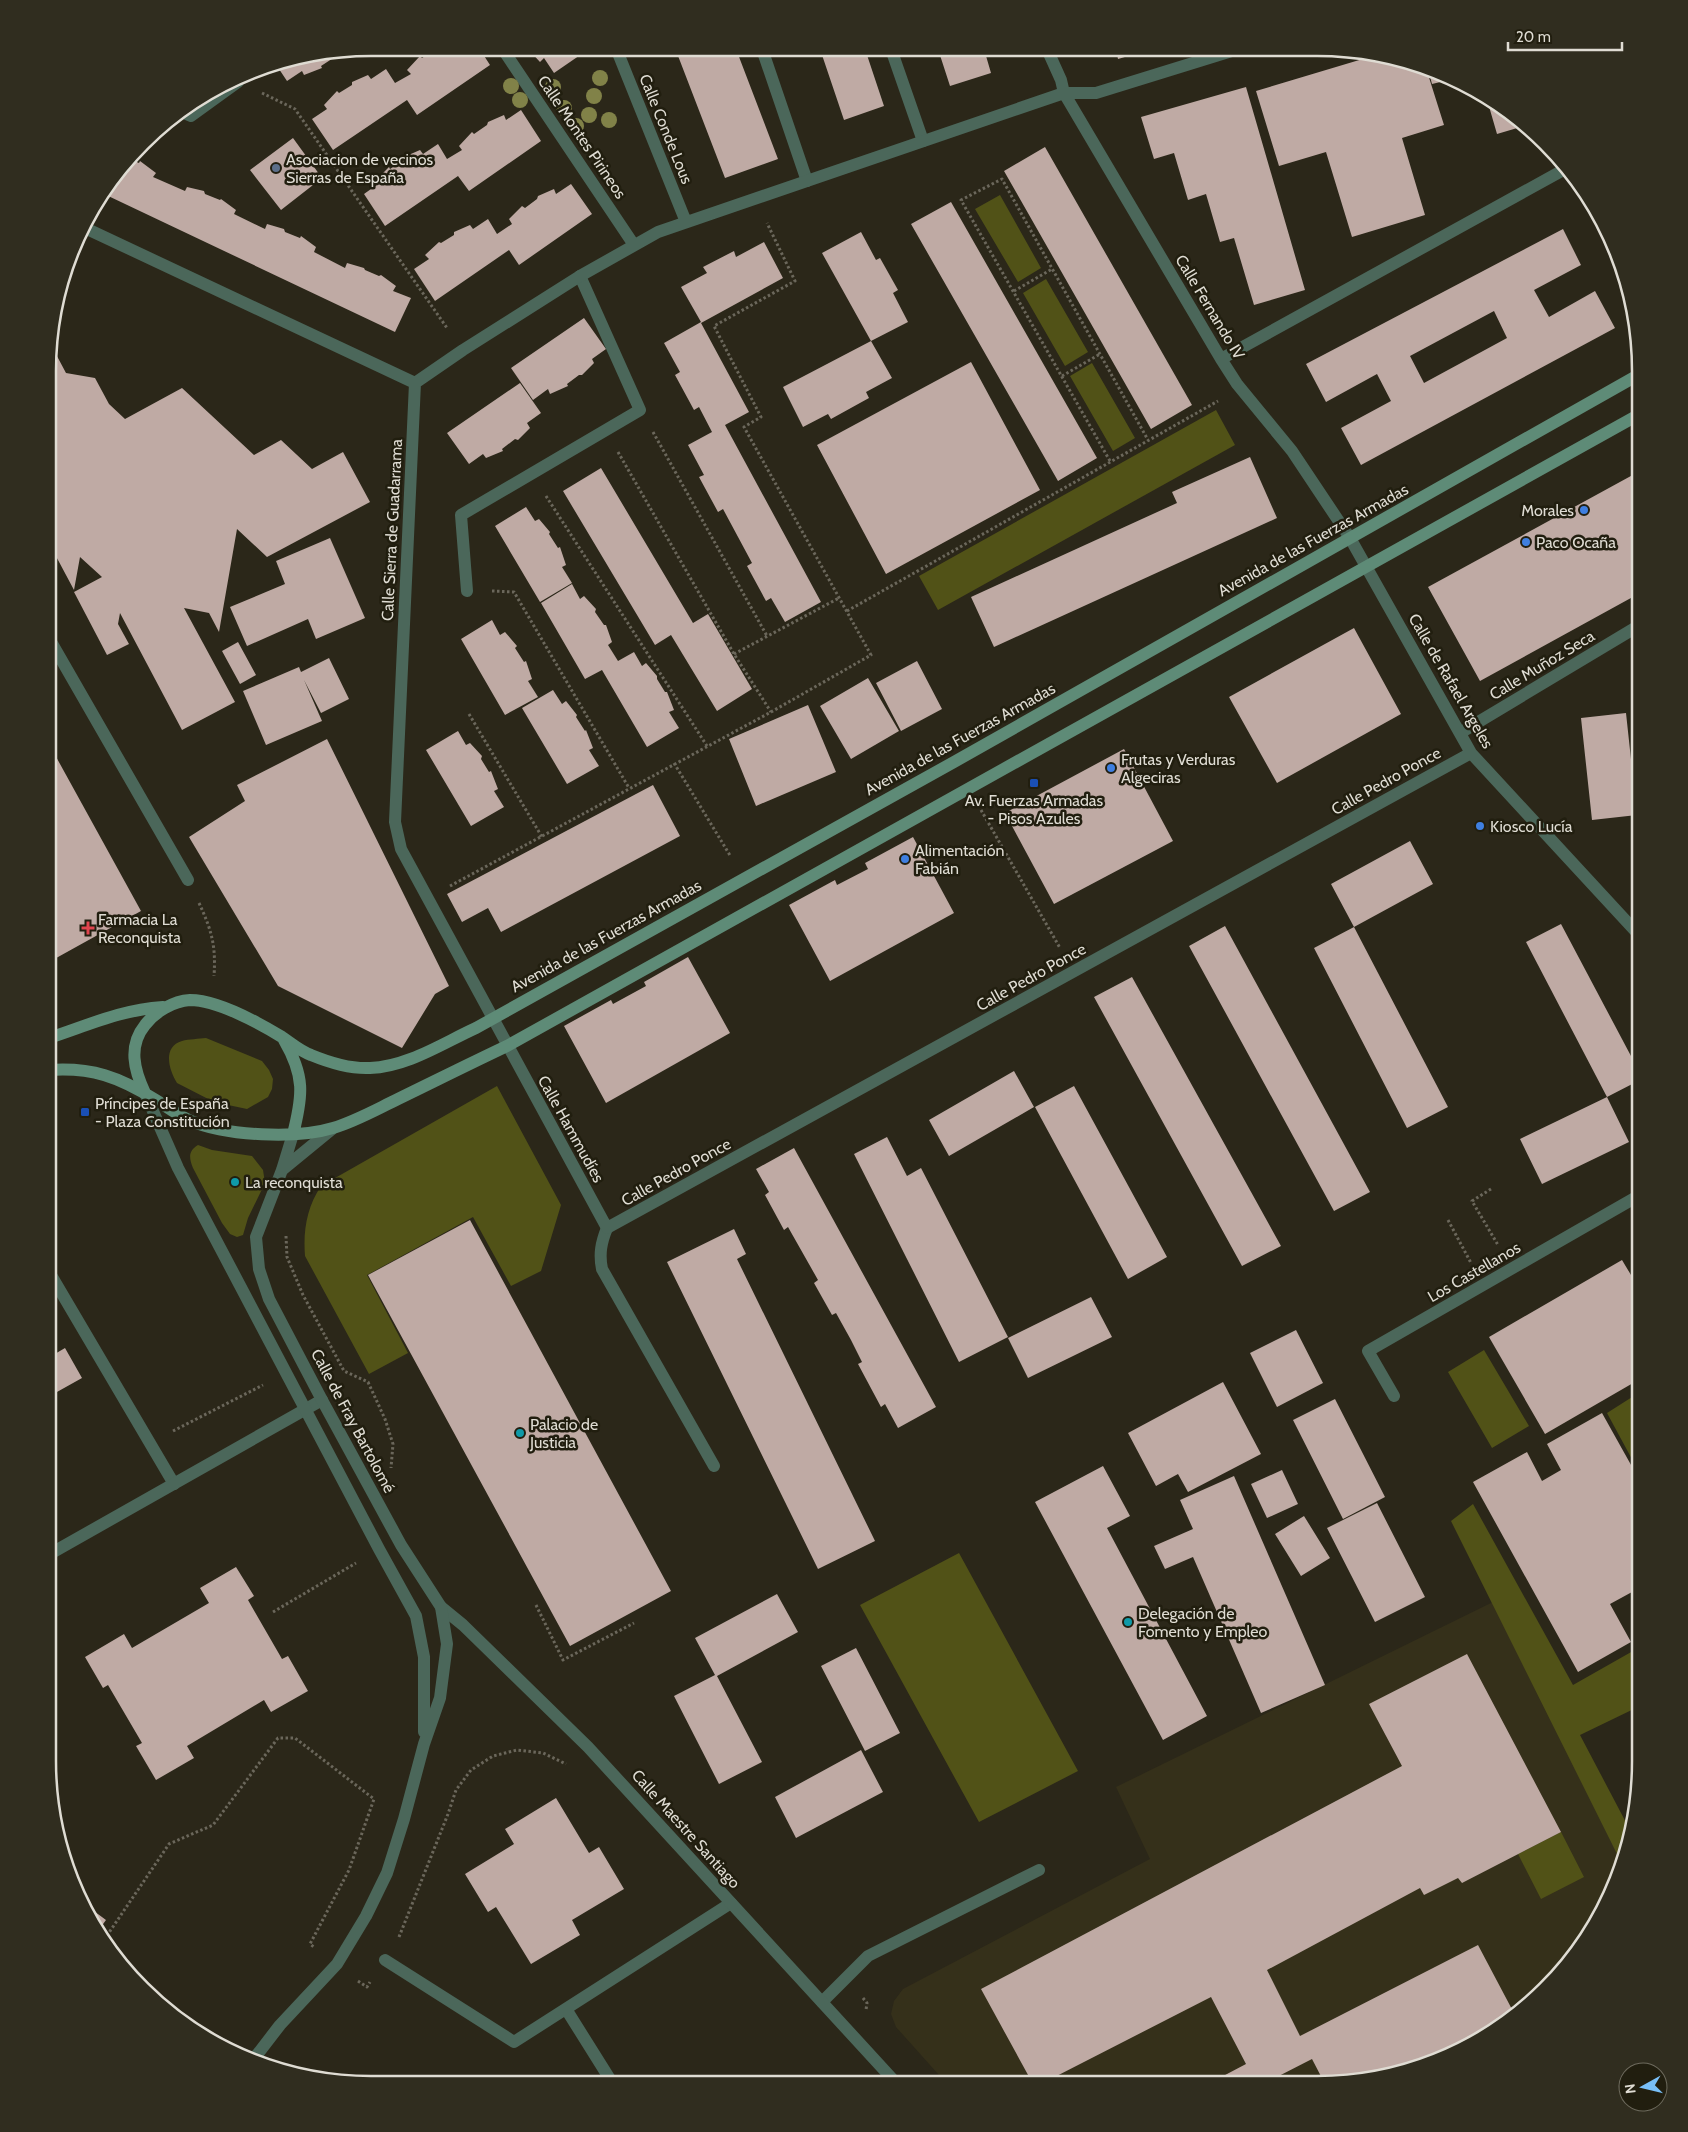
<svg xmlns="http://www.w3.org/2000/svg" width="1688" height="2132" font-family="Cabin,sans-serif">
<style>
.built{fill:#35301a}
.green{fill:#515217}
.building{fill:#bfaaa4;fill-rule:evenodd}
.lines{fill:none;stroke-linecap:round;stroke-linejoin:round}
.path{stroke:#6b675b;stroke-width:3;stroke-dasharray:2.5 2.5;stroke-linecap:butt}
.service{stroke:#4b675a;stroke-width:12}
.pedestrian{stroke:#4b675a;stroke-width:12}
.minor{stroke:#4b675a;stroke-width:12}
.tertiary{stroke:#4b675a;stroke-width:12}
.secondary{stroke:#5e8b77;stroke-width:12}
.tree{fill:#818248}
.service-dot{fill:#5c6f8a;stroke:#211e0f;stroke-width:2}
.shop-dot{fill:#3f7fe0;stroke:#211e0f;stroke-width:2}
.transit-dot{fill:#1a4fb4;stroke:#211e0f;stroke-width:2}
.health-dot{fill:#e0444e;stroke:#211e0f;stroke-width:2}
.culture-dot{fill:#0f9aa8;stroke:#211e0f;stroke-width:2}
.labels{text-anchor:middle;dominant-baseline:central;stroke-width:5;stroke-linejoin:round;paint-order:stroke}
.street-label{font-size:16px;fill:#dfdcd3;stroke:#211e0f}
.poi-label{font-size:16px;fill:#dfdcd3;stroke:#211e0f;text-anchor:start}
.rim{fill:none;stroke:#dfdcd3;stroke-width:2.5}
</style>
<rect width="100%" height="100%" fill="#2b2719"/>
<path class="built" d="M1495,1601L1623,1864L1586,1940L1530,2004L1478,2041L1401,2073L1338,2084H947L896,2027L891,2014L894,2001L903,1989L1150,1859L1116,1787Z"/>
<path class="green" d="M1000,195L1041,268L1018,282L975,209Z
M1046,279L1088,352L1065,366L1023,293Z
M1092,363L1135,438L1113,451L1070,376Z
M1216,410L1235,445L938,610L919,576Z
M206,1038L262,1061L269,1070L273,1079L272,1089L268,1097L247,1109L214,1102L177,1083C169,1070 162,1047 182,1041C189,1039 199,1039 206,1038Z
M497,1086L561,1205L541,1271L511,1286L473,1217L367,1275L408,1353L369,1374L305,1256C303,1230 307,1207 321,1186Z
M198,1145L212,1150L252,1156L263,1170L265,1183L248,1218L243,1235L237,1237L230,1234L222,1223L193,1168C189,1158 188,1151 198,1145Z
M1484,1350L1529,1426L1492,1448L1448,1372Z
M1640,1392V1474L1607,1413Z
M1473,1504L1573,1685L1640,1647V1706L1580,1735L1630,1830L1623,1866L1451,1521Z
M959,1553L1078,1771L979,1822L860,1605Z
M1561,1832L1584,1877L1541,1899L1518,1854Z"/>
<path class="building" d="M436,48H479L490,65L417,115L407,100L333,150L312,119L327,109L324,105L337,91L339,93L352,85V82L368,75L371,79L386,69L395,83L411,74L407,70L420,56L422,58L436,49Z
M527,48H583L586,51L554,73L544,58L540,62Z
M675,48L736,49L778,159L725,178Z
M820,49H865L884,106L844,120Z
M938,49H984L991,73L950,86Z
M1116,50H1149L1118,59Z
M341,53L321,66L322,68L304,75L302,71L287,81L275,63Z
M1376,55L1426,68L1444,125L1402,138L1425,215L1352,237L1326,152L1279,166L1256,91Z
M1428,69L1440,72L1453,79L1432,84Z
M1246,87L1305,290L1254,305L1234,238L1220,242L1206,194L1188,200L1174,153L1154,159L1141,117Z
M1486,96L1497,102L1524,126L1497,134Z
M521,110L541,141L469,191L458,176L385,226L364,194L378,184L375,181L389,167L390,169L404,160V157L420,150L423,154L438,144L447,159L462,150L459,146L472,132L474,134L487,125L488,122L504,115L506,120Z
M293,138L322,178L281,210L250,170Z
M1045,147L1192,405L1151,429L1004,171Z
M132,160L139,163L140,161L156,173L153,177L185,191L187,187L204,191L205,194L220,200L221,199L236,210L234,214L265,229L267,224L284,229L285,232L300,238L301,236L316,247L314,252L345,268L347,263L364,268L365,270L379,276L381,275L396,286L393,291L411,298L395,332L104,194Z
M571,184L592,214L519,265L509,250L435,301L414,269L429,259L425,255L439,242L441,243L454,235V232L470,225L473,229L488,219L497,234L512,224L509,219L522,206L525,208L537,199L538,196L554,189L556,194Z
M951,202L1097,458L1058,481L911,224Z
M1563,229L1581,265L1534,290L1549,317L1595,291L1615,328L1361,465L1341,428L1391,401L1377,374L1326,402L1306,364ZM1494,311L1507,338L1424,383L1410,356Z
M861,232L876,260L880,258L898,290L893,293L908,322L871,341L822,253Z
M764,242L783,278L701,323L749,412L725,425L821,602L785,622L771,598L766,601L747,566L752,563L723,509L718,512L699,477L704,475L688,445L712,432L699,407L694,410L675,375L680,372L664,343L701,322L681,287L707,273L703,267L734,251L736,257Z
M584,318L606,349L592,359L594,363L582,375H579L567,384L568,386L550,394L548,389L533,400L511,368Z
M871,341L892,378L866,392L869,398L831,419L828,414L803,427L783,387Z
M50,343L66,373L95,378L109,404L125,419L182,388L254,455L281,440L312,469L343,452L370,502L267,557L237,529L219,632L209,613L184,608L235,702L182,730L120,613L118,624L129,644L107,655L74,592L102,577L80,557L74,590L50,545Z
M971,362L1040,490L886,574L817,445Z
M520,383L541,413L527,423L530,428L518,440L515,439L502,449L503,451L486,458L483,454L469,464L447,433Z
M1250,457L1277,518L994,647L971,597L1177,503L1172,492Z
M601,468L693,623L708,614L752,689L717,711L671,635L655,645L563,491Z
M1640,471V593L1480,681L1428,587Z
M526,507L535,521L539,519L550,532L549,534L558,548L560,547L566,565L562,567L572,583L540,602L495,526Z
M330,538L365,618L316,639L308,619L247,646L230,607L285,584L276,561Z
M572,584L580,599L584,596L596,609L595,612L604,625H606L612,642L608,645L618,661L634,652L642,666L646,663L657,676V679L665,692H667L674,710L669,712L679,728L647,747L602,670L585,679L541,603Z
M492,620L500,635L505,632L517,646L515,648L524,662L526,661L532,679L528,681L538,697L505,715L461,639Z
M1354,628L1401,714L1277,783L1229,697Z
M238,642L256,675L240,684L222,651Z
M329,658L349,699L321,713L304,680L322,721L266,745L243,691L299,667L301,672Z
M917,661L942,709L901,731L876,683Z
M868,678L899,731L851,759L820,706Z
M553,690L562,704L566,701L577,715L576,717L585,731L586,730L593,748L589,750L599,766L567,784L522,708Z
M808,705L836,772L756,806L729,739Z
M1626,713L1637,815L1592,820L1581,718Z
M458,731L466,745L470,743L482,756L481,759L489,772L491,771L498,789L494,791L504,807L471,826L426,750Z
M327,739L449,986L435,994L402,1048L278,986L189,837L245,801L237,785Z
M49,744L141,911L49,962Z
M1124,749L1173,841L1054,904L1005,813Z
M653,785L680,836L501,932L488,908L462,922L447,894Z
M913,837L954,913L830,981L789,905L835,880L837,885L868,869L865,863Z
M1410,841L1433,884L1354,927L1331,884Z
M1561,924L1640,1073V1080L1607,1097L1526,942Z
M1225,926L1370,1192L1334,1211L1189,946Z
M1354,927L1448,1107L1407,1128L1314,948Z
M688,957L730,1033L606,1103L564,1026L611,1000L613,1004L646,986L644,982Z
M1132,977L1281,1246L1242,1266L1094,997Z
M1014,1071L1034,1107L949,1156L929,1120Z
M1074,1086L1167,1257L1128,1279L1035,1107Z
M1607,1097L1629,1142L1542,1184L1520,1139Z
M887,1137L907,1176L921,1168L1008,1337L959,1362L854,1154Z
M794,1148L936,1407L898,1428L885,1404L881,1407L858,1364L862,1362L851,1340L836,1313L832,1315L814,1283L818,1280L788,1227L784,1230L765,1195L769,1192L756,1169Z
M470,1220L671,1591L570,1646L368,1275Z
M734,1229L746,1254L737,1259L875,1541L818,1569L667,1262Z
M1622,1260L1640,1290V1379L1545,1434L1489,1337Z
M1091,1297L1112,1337L1028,1378L1008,1338Z
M1296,1330L1323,1383L1277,1407L1250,1353Z
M65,1348L82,1378L48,1397V1358Z
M1223,1382L1261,1454L1188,1492L1178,1474L1156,1486L1128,1433Z
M1335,1399L1385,1497L1343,1519L1293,1420Z
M1602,1413L1640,1481V1607L1632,1592L1610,1604L1631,1642L1578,1672L1473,1482L1527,1452L1542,1481L1561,1470L1547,1444Z
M1103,1466L1130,1516L1107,1528L1207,1716L1163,1740L1035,1502Z
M1282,1470L1298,1504L1267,1518L1251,1484Z
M1234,1476L1325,1685L1261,1713L1193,1557L1165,1569L1154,1546L1193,1529L1180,1500Z
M1377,1503L1425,1597L1375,1622L1327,1528Z
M1304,1516L1330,1558L1301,1576L1275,1534Z
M236,1567L254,1596L248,1600L282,1659L288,1656L308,1691L271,1712L264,1700L187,1746L194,1758L156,1780L136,1746L142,1743L108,1685L103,1688L85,1657L124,1634L132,1648L209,1603L200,1588Z
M777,1594L798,1632L717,1676L762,1762L719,1784L674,1696L715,1675L695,1638Z
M856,1648L900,1733L865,1751L821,1666Z
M1467,1654L1561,1832L1462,1883L1458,1878L1424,1895L1420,1888L1267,1970L1300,2036L1478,1945L1515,2015L1478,2041L1401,2073L1338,2084H1325L1312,2059L1263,2084H1208L1246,2064L1211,1997L1041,2084H1033L981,1989L1402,1766L1369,1704Z
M861,1750L883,1792L796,1838L775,1797Z
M556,1798L589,1853L599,1847L624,1889L572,1920L580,1935L531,1964L496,1907L488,1912L465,1874L514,1844L505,1829Z
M83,1903L106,1920L98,1931L91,1922Z"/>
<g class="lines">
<path class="path" d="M262,93L295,109L447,328
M1014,291L1052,269
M1062,376L1100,354
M653,432L767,636
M618,452L734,654L771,712
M1110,461L961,200L1002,179L1148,440
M546,496L707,746
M492,591L514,592L629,788
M847,611L1218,401
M734,654L839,598
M469,714L542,837
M674,763L731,857
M981,810L1060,948
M450,886L771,712L871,655L744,427L761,417L714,326L795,281L767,223
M199,903C212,931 216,946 214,976
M1491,1189L1472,1201L1498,1245
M1448,1220L1471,1263
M286,1236L287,1257L303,1295L344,1371L368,1382L385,1419L393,1444L391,1468
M173,1431L263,1385
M536,1605L563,1660L634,1623
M273,1612L356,1563
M399,1937L448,1814L456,1790L471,1770L493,1756L517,1750L543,1753L566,1764
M104,1940L169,1844L213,1825L278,1738H295L374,1799L349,1870L310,1944L315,1948
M358,1981L367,1987L370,1982
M863,1998L867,2003L866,2010"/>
<path class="service" d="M184,113L191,116L238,82
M467,591L461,515L640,410L580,276
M607,1228C601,1243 599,1254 602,1269L714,1466
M822,2002L868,1956L1039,1870"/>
<path class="pedestrian" d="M762,49L807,181
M891,49L923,141
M50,640L188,880
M48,1270L174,1484
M385,1960L514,2042L731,1903
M566,2009L613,2084"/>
<path class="minor" d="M502,48L634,245
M616,48L686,222
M1047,49L1061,80L1064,93L1221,359L1237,384L1292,451L1350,538L1471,753L1640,936
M85,228L415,383L395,822L401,849L607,1228L1471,753
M1221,359L1567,168
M415,383L463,350L580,276L658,232L1064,93H1096L1235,50
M1460,733L1640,625
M1394,1396L1368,1351L1640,1195
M48,1555L322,1400
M441,1607L463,1625L588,1747L897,2084"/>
<path class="tertiary" d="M145,1093L178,1168L379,1549L416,1616L424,1657V1732
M282,1170L332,1129
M253,2060L280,2025L337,1964L366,1916L387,1873L404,1819L424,1744L440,1698L447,1644L441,1607L401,1545L322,1400L269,1299L259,1269L256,1237L282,1170L293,1134"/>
<path class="secondary" d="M49,1038C89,1025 120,1010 163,1007
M284,1040C305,1076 303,1095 293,1134
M49,1070C92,1067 119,1077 156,1100C167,1107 179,1116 191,1121C226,1136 297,1139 333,1128C356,1121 377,1109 398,1099C435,1081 471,1063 507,1046L1640,414
M145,1093C134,1070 128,1046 145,1025C155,1012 173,1001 190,1000C217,1000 259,1023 282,1037C291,1043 300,1051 311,1055C328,1062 351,1069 370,1068C407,1067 443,1043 476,1028L954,762L1640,374"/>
</g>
<g class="tree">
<circle cx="600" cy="78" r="8"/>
<circle cx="511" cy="86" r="8"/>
<circle cx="553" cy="87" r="8"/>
<circle cx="594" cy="96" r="8"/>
<circle cx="520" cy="100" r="8"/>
<circle cx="564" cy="108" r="8"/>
<circle cx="589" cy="115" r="8"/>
<circle cx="609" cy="120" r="8"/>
<circle cx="576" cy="126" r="8"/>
</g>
<circle class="service-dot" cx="276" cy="168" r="5"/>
<g class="shop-dot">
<circle cx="1584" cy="510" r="5"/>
<circle cx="1526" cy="542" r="5"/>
<circle cx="1111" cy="768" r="5"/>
<circle cx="1480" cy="826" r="5"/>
<circle cx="905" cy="859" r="5"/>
</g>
<g class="transit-dot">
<rect x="1029" y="778" width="10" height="10" rx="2.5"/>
<rect x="80" y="1107" width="10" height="10" rx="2.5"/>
</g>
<path class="health-dot" d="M85.5 920.5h5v5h5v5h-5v5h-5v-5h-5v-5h5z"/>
<g class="culture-dot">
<circle cx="235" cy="1182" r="5"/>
<circle cx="520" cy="1433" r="5"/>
<circle cx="1128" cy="1622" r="5"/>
</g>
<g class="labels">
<g class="street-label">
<text transform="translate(666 129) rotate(68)">Calle Conde Lous</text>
<text transform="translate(582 137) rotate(56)">Calle Montes Pirineos</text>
<text transform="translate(1210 307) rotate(59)">Calle Fernando IV</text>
<text transform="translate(392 530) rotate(-87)">Calle Sierra de Guadarrama</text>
<text transform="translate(1313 540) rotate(-29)">Avenida de las Fuerzas Armadas</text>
<text transform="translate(1542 665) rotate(-31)">Calle Muñoz Seca</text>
<text transform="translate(1451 681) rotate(60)">Calle de Rafael Argeles</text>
<text transform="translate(960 739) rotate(-29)">Avenida de las Fuerzas Armadas</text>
<text transform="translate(1386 781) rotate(-29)">Calle Pedro Ponce</text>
<text transform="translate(606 936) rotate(-29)">Avenida de las Fuerzas Armadas</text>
<text transform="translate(1031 977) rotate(-29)">Calle Pedro Ponce</text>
<text transform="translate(571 1129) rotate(61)">Calle Hammudíes</text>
<text transform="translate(676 1172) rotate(-29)">Calle Pedro Ponce</text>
<text transform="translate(1474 1272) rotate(-30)">Los Castellanos</text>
<text transform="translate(353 1421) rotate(62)">Calle de Fray Bartolomé</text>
<text transform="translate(686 1829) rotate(48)">Calle Maestre Santiago</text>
</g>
<g class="poi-label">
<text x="286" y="159">Asociacion de vecinos<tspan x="286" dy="18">Sierras de España</tspan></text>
<text x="1574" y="510" text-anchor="end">Morales</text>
<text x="1536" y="542">Paco Ocaña</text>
<text x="1121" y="759">Frutas y Verduras<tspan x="1121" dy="18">Algeciras</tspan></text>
<text x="1034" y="800" text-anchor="middle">Av. Fuerzas Armadas<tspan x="1034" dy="18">- Pisos Azules</tspan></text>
<text x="1490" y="826">Kiosco Lucía</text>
<text x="915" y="850">Alimentación<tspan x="915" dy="18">Fabián</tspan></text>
<text x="98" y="919">Farmacia La<tspan x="98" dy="18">Reconquista</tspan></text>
<text x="95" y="1103">Príncipes de España<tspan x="95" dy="18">- Plaza Constitución</tspan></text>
<text x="245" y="1182">La reconquista</text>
<text x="530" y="1424">Palacio de<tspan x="530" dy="18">Justicia</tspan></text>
<text x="1138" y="1613">Delegación de<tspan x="1138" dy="18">Fomento y Empleo</tspan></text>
</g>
</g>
<path d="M0 0H1688V2132H0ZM371 56H1317A315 315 0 0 1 1632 371V1761A315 315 0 0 1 1317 2076H371A315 315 0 0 1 56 1761V371A315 315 0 0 1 371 56Z" fill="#302d1f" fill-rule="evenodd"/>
<path class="rim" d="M371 56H1317A315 315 0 0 1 1632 371V1761A315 315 0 0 1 1317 2076H371A315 315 0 0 1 56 1761V371A315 315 0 0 1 371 56Z"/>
<g transform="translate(1643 2087) rotate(262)"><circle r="24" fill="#211e0f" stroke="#6d6a5d"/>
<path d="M0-4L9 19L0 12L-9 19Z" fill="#78bff8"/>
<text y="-8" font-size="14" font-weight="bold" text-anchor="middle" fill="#dfdcd3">N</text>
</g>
<path d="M1508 42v8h114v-8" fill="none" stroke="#dfdcd3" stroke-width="2.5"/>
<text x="1516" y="42" font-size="15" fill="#dfdcd3" stroke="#211e0f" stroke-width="4" paint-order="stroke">20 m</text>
</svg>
